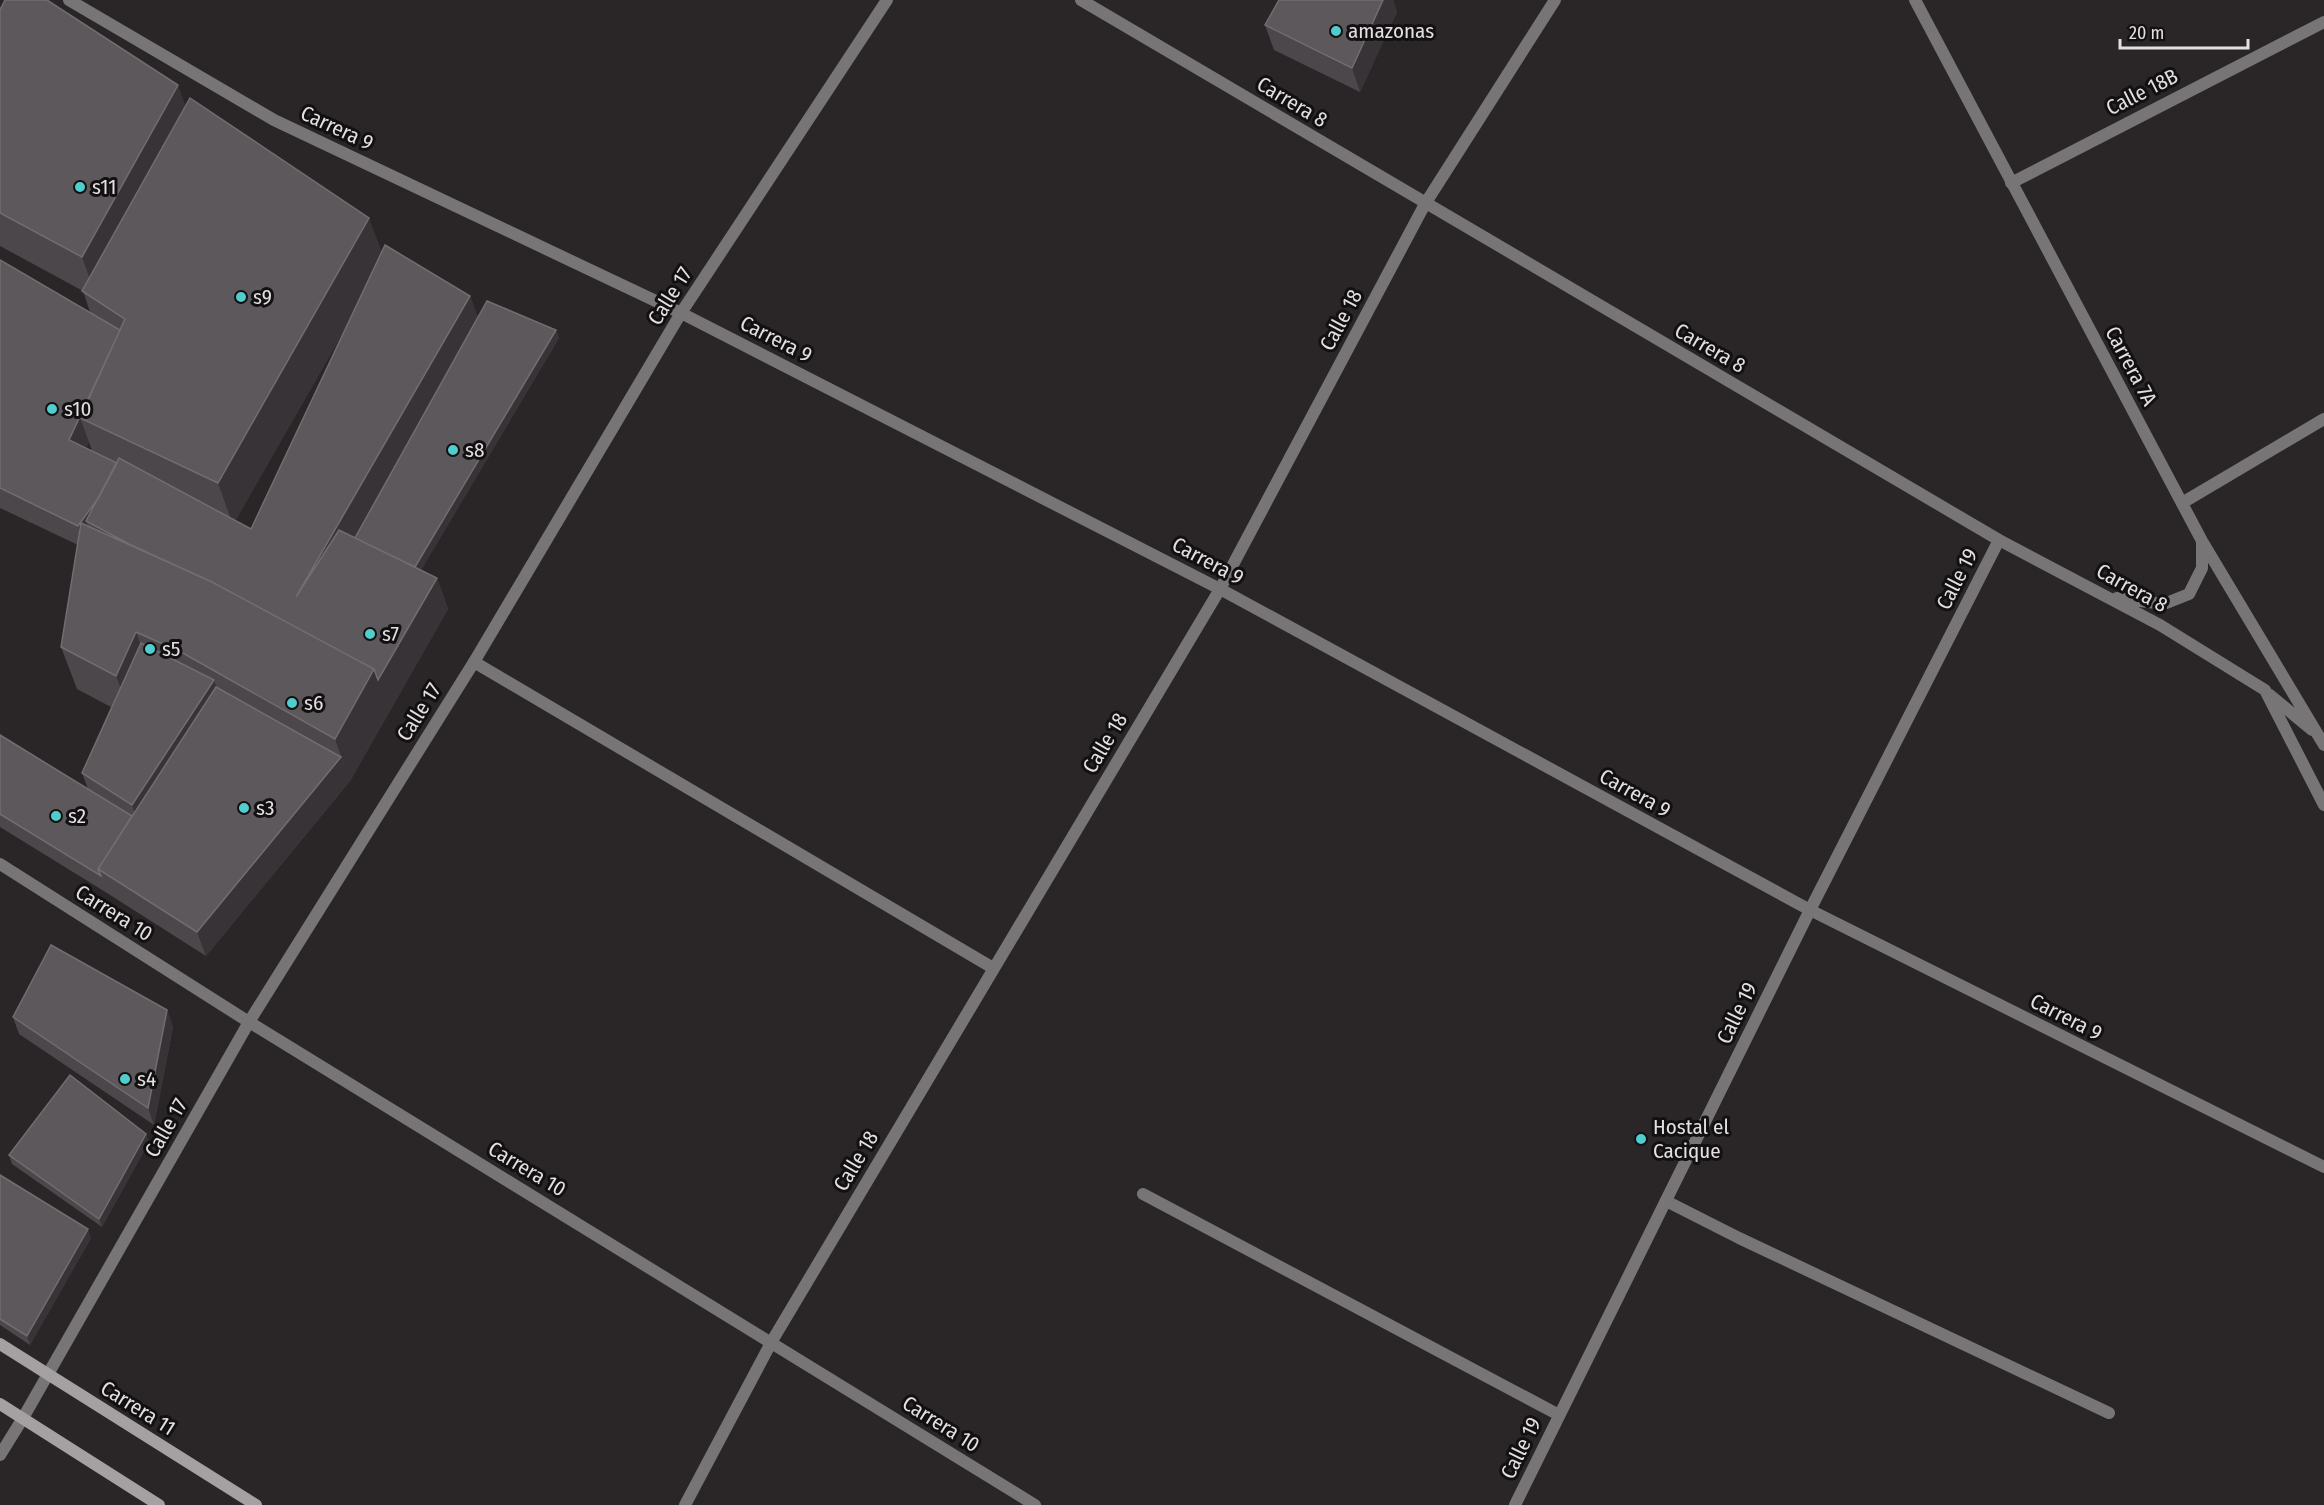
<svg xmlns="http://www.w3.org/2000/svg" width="2324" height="1505" font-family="'Fira Sans Condensed',sans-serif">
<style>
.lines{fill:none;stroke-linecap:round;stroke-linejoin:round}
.service{stroke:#777576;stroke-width:12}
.minor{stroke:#777576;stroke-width:12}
.tertiary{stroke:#777576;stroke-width:12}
.secondary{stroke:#a5a1a3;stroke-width:12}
.wall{fill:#4c474a;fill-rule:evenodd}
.shaded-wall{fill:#383336}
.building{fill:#5d585b;stroke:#726d70;stroke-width:1.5}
.poi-dot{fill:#52cdcd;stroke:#121011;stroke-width:2}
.labels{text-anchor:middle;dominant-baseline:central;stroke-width:6;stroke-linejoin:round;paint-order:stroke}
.poi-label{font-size:21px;fill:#e3e0e2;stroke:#121011;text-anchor:start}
.street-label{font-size:21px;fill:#e3e0e2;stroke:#121011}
</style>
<rect width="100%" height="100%" fill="#2a2628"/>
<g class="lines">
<path class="service" d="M2182,503L2324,419
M1666,1201L1739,1238L2109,1413"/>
<path class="minor" d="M2011,183L2324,22
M474,662L993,968
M0,864L249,1022L1035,1505
M1143,1194L1559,1415
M0,1455L23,1418
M685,1505L772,1341L1220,589L1425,204L1555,0
M1515,1505L1810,910L1999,540"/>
<path class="tertiary" d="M69,0L274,120L681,313L1220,589L1810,910L2324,1167
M1081,0L1999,540L2160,625L2265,690L2324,805
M1915,0L2202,541L2324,745
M2117,598L2164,604L2189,594L2202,568V542
M2270,695L2312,730
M23,1418L249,1022L474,662L681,313L887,0"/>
<path class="secondary" d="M0,1344L256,1505
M0,1404L159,1505"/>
</g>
<path class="wall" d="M1279,0H1393L1397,12L1360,92L1274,50L1265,25Z
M0,10L185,106L382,252L470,296L478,318L556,330L559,338L421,570L437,578L448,609L350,781L206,956L107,893L0,827V735L88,789L82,773L111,707L77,689L61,647L78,545L0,508V260L90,312L83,291L0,246ZM346,327L251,529L235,521ZM89,442L92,451L86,448Z
M167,1010L173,1027L154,1125L19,1034L13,1017Z
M146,1134L149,1142L102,1227L12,1164L9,1155Z
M0,1175L91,1238L30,1345L0,1325Z"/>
<path class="shaded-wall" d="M1383,0H1393L1397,12L1360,92L1352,68Z
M178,85L193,127L97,299L82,257Z
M369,218L385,260L233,525L218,483Z
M470,296L481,327L349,557L296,597Z
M556,330L559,338L410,589L407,581Z
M80,418L89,442L78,465L69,440Z
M122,465L86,521L93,541L87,550L78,526Z
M437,578L448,609L350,781L335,739L374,669Z
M136,632L152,674L132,718L116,676Z
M214,680L225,711L137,819L132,805Z
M341,757L350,781L206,956L197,932Z
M167,1010L173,1027L154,1125L148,1108Z
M146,1134L149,1142L102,1227L99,1219Z
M88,1229L91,1238L30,1345L27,1336Z"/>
<path class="building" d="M5,0H47L178,85L82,257L0,213V10Z
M1279,0H1383L1352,68L1265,25Z
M190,98L369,218L218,483L80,418L125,319L82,291Z
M385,245L470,296L296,597L339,530L437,578L378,680L374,669L212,582L129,544L86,521L119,458L251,529Z
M0,260L120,330L69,440L117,463L99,497L78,526L0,488Z
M487,301L556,330L415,567L355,538Z
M81,523L212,582L374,669L335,739L181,652L136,632L116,676L61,647Z
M141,643L214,680L132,805L82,773Z
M216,687L341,757L197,932L98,869Z
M0,735L132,816L98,869L101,876L0,814Z
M51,945L167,1010L148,1108L13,1017Z
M70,1075L146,1134L99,1219L9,1155Z
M0,1175L88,1229L27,1336L0,1319Z"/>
<g class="poi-dot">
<circle cx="1336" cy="31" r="6"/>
<circle cx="80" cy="187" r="6"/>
<circle cx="241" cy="297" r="6"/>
<circle cx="52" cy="409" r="6"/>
<circle cx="453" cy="450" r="6"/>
<circle cx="370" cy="634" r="6"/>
<circle cx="150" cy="649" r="6"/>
<circle cx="292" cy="703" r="6"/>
<circle cx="244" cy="808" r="6"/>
<circle cx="56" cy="816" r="6"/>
<circle cx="125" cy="1079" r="6"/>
<circle cx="1641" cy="1139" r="6"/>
</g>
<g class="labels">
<g class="poi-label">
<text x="1348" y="31">amazonas</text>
<text x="92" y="187">s11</text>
<text x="253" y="297">s9</text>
<text x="64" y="409">s10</text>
<text x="465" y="450">s8</text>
<text x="382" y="634">s7</text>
<text x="162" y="649">s5</text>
<text x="304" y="703">s6</text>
<text x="256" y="808">s3</text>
<text x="68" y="816">s2</text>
<text x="137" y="1079">s4</text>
<text x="1653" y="1127">Hostal el<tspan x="1653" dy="24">Cacique</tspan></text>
</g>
<g class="street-label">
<text transform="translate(2142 92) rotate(-27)">Calle 18B</text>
<text transform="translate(1292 102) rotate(31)">Carrera 8</text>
<text transform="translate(337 128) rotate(25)">Carrera 9</text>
<text transform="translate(670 296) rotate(-58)">Calle 17</text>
<text transform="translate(1341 320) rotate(-62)">Calle 18</text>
<text transform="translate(776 339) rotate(27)">Carrera 9</text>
<text transform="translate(1710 348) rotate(30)">Carrera 8</text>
<text transform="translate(2131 366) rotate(62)">Carrera 7A</text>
<text transform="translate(1208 561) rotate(28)">Carrera 9</text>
<text transform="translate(1957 579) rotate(-63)">Calle 19</text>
<text transform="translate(2132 588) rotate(29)">Carrera 8</text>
<text transform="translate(419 712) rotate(-58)">Calle 17</text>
<text transform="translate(1105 743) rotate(-59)">Calle 18</text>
<text transform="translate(1635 793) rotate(29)">Carrera 9</text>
<text transform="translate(114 913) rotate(32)">Carrera 10</text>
<text transform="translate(1737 1013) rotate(-64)">Calle 19</text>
<text transform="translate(2066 1017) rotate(27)">Carrera 9</text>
<text transform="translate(166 1128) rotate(-60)">Calle 17</text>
<text transform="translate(856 1161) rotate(-59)">Calle 18</text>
<text transform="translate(527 1169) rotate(31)">Carrera 10</text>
<text transform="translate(138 1408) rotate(32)">Carrera 11</text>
<text transform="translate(941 1424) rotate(32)">Carrera 10</text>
<text transform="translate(1521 1448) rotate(-64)">Calle 19</text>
</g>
</g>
<path d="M2120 39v9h128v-9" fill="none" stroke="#e3e0e2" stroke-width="3"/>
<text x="2129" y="39" font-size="18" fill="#e3e0e2" stroke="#121011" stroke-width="4.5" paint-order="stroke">20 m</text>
</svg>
